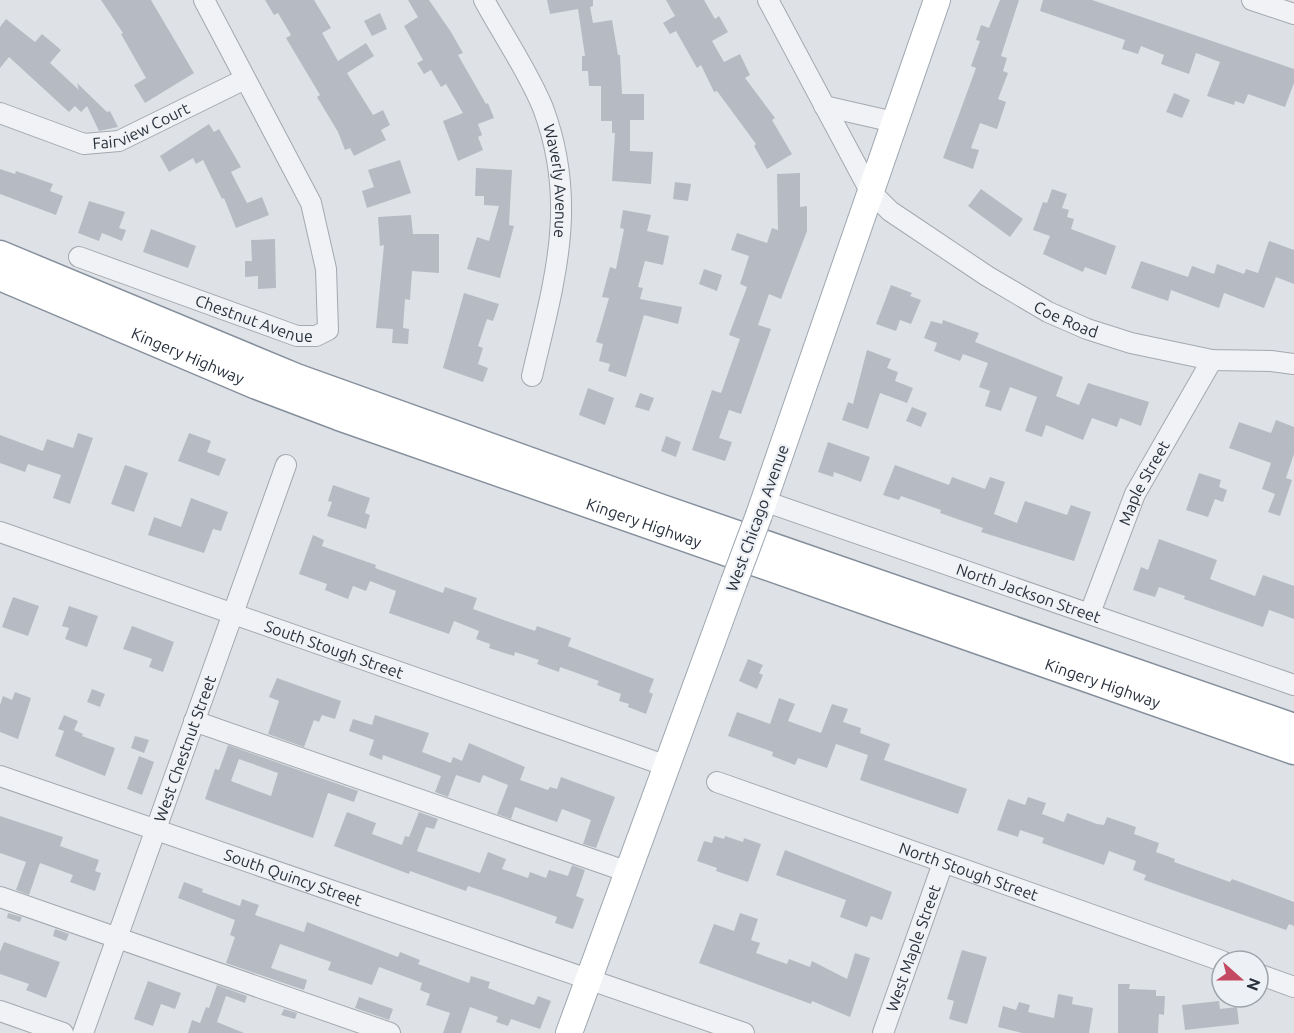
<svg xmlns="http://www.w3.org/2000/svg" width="1294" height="1033" font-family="Ubuntu,sans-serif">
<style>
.building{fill:#b6bbc3;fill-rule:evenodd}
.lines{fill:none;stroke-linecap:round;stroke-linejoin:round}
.minor-casing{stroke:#a4a9b0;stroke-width:22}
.major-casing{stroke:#9ea7b1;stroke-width:28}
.highway-casing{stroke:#86909c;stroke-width:31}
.minor{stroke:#f0f2f5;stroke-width:20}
.major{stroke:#fff;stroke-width:26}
.highway{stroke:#fff;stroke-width:28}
.major-bridge-casing{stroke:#9ea7b1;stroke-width:28;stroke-linecap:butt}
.major-bridge{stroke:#fff;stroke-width:26}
.labels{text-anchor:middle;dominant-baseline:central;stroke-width:4.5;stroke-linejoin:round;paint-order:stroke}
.street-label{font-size:16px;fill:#28303c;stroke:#edf0f4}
</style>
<rect width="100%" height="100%" fill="#dee2e6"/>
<path class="building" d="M101,0H151L194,73L145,103L134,85L146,78L121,34L123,33Z
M265,0H314L331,28L322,33L338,61L366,43L374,56L347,73L373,115L383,110L390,125L381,130L386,140L354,156L350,148L345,150L338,132L317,97L320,95L286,38L291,35L278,13L274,15Z
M408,0H429L451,32L463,53L458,55L486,104L488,103L494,118L478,124L482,135L478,137L483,150L458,161L443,121L463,113L446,84L441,87L431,70L424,74L417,63L423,60L404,26L418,17Z
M547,0H593V6L590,7L593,23L612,20L618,55H620L622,94H644V120H630V151L653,152L651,184L612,181L615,133H612V121H601V86H589L588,71H582V56H585L578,9L550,14Z
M666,0H704L715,19L719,16L728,32L712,41L724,62L740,54L750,75L745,78L775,118L772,120L792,154L767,169L754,146L756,144L717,91L714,92L701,65L697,68L676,31L670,34L663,23L675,16Z
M1000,0H1019L1001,56L1007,58L1003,71L1008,73L998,99L1006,102L997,129L980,123L971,148L979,150L973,169L943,158L976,68L971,66L980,41L976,40L981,25L989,28Z
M1043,0H1092L1294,69V83L1285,107L1248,94L1244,104L1235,101L1234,105L1207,96L1220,62L1196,53L1189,74L1161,64L1164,55L1141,46L1138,54L1122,49L1125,40L1040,11Z
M380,13L387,29L372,36L364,21Z
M6,19L35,42L42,34L61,50L50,63L79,90L77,83L107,112L110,111L118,127L99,131L87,106L81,112L75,106L69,112L9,57L0,68V27Z
M1174,93L1190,100L1182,118L1166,112Z
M209,124L214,132L219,129L241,167L231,172L247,203L262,197L269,215L236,228L224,198L222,199L203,160L196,164L193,158L169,172L160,156Z
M400,160L411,193L367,208L362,191L374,187L368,170Z
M476,168L512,170L509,225L514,226L500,278L467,269L477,237L489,241L499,206L484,205V196H475Z
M0,169L15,174L16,171L53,184L50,191L63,196L56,215L0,194Z
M800,173V207L807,206V231L781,299L769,294L758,325L771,329L741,414L729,410L719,438L732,442L725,461L692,450L712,390L721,393L740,339L729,335L747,287L740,284L749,256L731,250L737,233L767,243L772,228L778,230L777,174Z
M675,182L691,184L688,201L673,199Z
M981,189L1023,219L1010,237L968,206Z
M1052,189L1067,194L1062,208L1069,210L1067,217L1074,219L1071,229L1116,246L1106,275L1085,267L1083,272L1043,254L1050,236L1033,230L1043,202L1047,203Z
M89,201L125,212L119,228L126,230L122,241L102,233L99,241L78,233Z
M623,210L651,215L647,231L669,236L663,265L645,261L638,287L643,288L640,299L682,307L678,324L644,315L626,377L608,371L610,364L599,361L603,344L596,342L609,298L602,297L610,267L616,269L624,229L620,228Z
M411,215L413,234H439V273L412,271L410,300L405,299L403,328L409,329L408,344L392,343L393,329L376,328L384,245L380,246L378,217Z
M151,229L196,246L188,268L143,252Z
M275,239L276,288L258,289V276L245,277V261H252L251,240Z
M1269,241L1294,250V284L1276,277L1264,308L1224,293L1219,308L1171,290L1168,301L1131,288L1141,261L1188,277L1192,266L1214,274L1217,264L1244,274L1246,269L1258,273Z
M704,269L722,275L717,291L699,284Z
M891,285L912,293L910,296L921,300L911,324L900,320L896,331L876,324Z
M464,293L499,304L493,321L487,319L478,346L483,348L478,364L488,368L483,382L443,368Z
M943,320L979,333L975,342L1063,377L1056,396L1079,405L1088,383L1149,402L1141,426L1120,418L1117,427L1092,418L1083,440L1046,425L1042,437L1025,431L1037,397L1010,387L1001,411L985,406L990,391L979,387L988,363L963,354L960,361L934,351L937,343L924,338L931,321L942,324Z
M867,350L891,359L887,368L898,372L895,381L913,388L907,403L880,393L868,429L842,420L848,402L853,404Z
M588,388L614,398L605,425L579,415Z
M640,393L654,398L649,411L635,407Z
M912,407L927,413L921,427L906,421Z
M1276,420L1294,427V454L1286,478L1292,480L1280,516L1268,512L1275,494L1262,489L1271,463L1229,448L1239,422L1271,433Z
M78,433L93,438L70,504L53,498L61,475L28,464L25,472L0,463V435L43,451L47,439L73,448Z
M189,433L211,441L207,452L226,459L219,476L178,461Z
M666,436L681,442L676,457L661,451Z
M828,442L870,457L861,482L834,472L833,477L818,472Z
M125,465L148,473L134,512L111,504Z
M895,465L949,485L952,477L985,489L990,477L1005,482L994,514L1017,523L1025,501L1067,515L1071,505L1091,512L1074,561L981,532L983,528L940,513L941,510L901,496L899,500L883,495Z
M1199,473L1221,480L1219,487L1227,490L1223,502L1215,499L1208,517L1186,510Z
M333,485L370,498L365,513L370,515L366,529L327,516L332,502L328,501Z
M191,498L228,512L221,531L213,529L204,553L148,535L154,517L181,527Z
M313,535L324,540L322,546L376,565L375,568L443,593L445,587L477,598L473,609L535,631L537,626L571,638L568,646L654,679L649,692L653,694L646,714L628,707L629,704L619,701L621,694L597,685L599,681L560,667L559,672L537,664L539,660L515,652L514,656L489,648L490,644L476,639L479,631L454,621L449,634L389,613L396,591L370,581L366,591L353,586L348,599L325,590L327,584L299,574Z
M1159,539L1217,560L1210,579L1255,596L1263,575L1294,586V619L1269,610L1263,627L1184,599L1185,596L1159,587L1155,597L1133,590L1141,567L1148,570Z
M13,597L39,606L28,636L2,627Z
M69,606L98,616L87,647L65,639L69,628L62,626Z
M132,626L174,642L163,672L149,667L152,659L123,649Z
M748,659L763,665L759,673L763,675L757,689L739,681Z
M277,678L341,701L335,719L322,715L319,722L314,720L304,747L268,734L279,701L269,697Z
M92,689L105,694L100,707L87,702Z
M15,692L31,698L18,739L0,732V705L3,696L12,700Z
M779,698L795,704L788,721L821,733L832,704L848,709L843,722L861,728L860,733L890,744L884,760L967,789L958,814L860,780L868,755L836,744L827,768L798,758L795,765L772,756L773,752L728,736L737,712L770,724Z
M64,715L78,721L74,730L83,734L82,736L115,748L105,776L55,756L64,731L58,729Z
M375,715L429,733L422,752L451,763L453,757L462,761L469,743L525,767L520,780L548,790L550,787L557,789L561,777L615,797L596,848L583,844L591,820L562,809L557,822L515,807L511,819L497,814L508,785L483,775L480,783L456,775L448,797L435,792L441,776L383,755L382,760L369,755L374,740L349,731L353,719L372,725Z
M135,736L149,740L144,753L131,748Z
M228,745L358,791L354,802L328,793L313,838L205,799L215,769L219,770ZM239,759L278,773L271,796L231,781Z
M139,756L154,762L142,795L127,789Z
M1028,797L1046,803L1042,814L1064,822L1067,813L1097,824L1104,825L1107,817L1136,827L1134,834L1159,843L1156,852L1175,859L1174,862L1230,882L1232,879L1294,902V926L1289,924L1286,930L1144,880L1146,875L1133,870L1136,861L1109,851L1104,865L1042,843L1044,838L1020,830L1018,837L997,830L1008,799L1025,805Z
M347,812L376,823L372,834L402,845L405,836L409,837L419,812L438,819L434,829L426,827L417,851L480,873L488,852L506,859L502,869L528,878L530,872L546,878L549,870L568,876L572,865L585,870L576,896L584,899L573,929L555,923L557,917L501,897L468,886L466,891L410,871L409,874L334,846Z
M0,816L63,837L60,846L99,860L95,871L101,873L95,891L70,882L73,875L40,863L29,895L16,890L26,862L0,853Z
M714,836L724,839L725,836L743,842L744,838L761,844L748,882L716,871L717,868L697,861L704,841L712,843Z
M785,850L892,892L882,920L871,916L867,927L840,917L846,900L776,875Z
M184,882L203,889L202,892L240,906L242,899L259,905L255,915L304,932L307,922L398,957L400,952L420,960L418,964L469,983L471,976L490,982L488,988L534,1005L538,996L551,1001L540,1029L511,1019L508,1026L496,1022L498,1017L470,1007L461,1033H443L450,1013L426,1005L430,994L420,990L422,983L379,967L372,985L328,970L331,962L280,944L271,968L307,980L304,990L226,963L235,937L230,935L235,920L178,898Z
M8,913L22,917L20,922L7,918Z
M740,913L758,919L751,940L760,943L756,953L787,964L789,959L810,967L812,961L847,979L855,953L870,958L850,1017L812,1001L811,1004L699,963L714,924L734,931Z
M55,929L69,934L66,941L53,936Z
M4,942L60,962L46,998L26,990L29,984L0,974V952Z
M962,950L987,957L967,1024L949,1019L954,1001L947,999Z
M148,981L181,993L175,1009L161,1004L153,1026L134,1019Z
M1118,984H1130L1129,989L1156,990V996H1165L1164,1015L1159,1014L1158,1033H1118Z
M217,985L247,996L245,1003L226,996L217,1022L244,1033H188L192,1020L200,1023L206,1007L209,1008Z
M1058,994L1073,997L1072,1004L1093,1008L1089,1033H1022L998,1027L1003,1006L1016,1010L1019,1002L1030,1005L1028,1012L1054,1018Z
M359,997L393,1009L389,1020L355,1008Z
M1219,1001L1220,1009L1237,1007L1239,1024L1185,1030L1182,1005Z
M284,1009L297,1013L295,1019L281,1015Z"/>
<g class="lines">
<g class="minor-casing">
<g id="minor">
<path id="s1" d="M484,0C503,35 528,71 543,108C579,204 554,282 532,376"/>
<path id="s2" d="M768,0L870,191L890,211L987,276L1048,312L1087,329L1131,343L1212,360L1271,361L1294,364"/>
<path d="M1252,0L1294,14"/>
<path d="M824,106L894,122"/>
<path id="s3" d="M0,113L84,144L119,141L245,79"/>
<path id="s4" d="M79,257L297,336H316L328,330L326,269L311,203L204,0"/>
<path id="s5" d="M764,501L1294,685"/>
<path id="s6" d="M0,532L667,766"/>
<path id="s7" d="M1090,613L1135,494L1212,360"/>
<path d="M194,721L628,872"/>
<path id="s8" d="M0,776L744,1033"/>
<path id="s9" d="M717,782L1222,961"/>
<path d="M0,897L390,1033"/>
<path d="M1258,974L1294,987"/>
<path d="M0,1011L63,1033"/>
<path id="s10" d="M83,1033L286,465"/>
<path id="s11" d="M883,1033L943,863"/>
</g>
</g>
<g class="major-casing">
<path id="major" d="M759,515L937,0
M569,1033L734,582"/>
</g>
<g class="highway-casing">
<g id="highway">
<path d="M0,255L296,378L656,507L1294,728"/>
<path id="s12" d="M0,276L257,385L339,416L1294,750"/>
</g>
</g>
<use href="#minor" class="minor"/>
<use href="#major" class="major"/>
<use href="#highway" class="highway"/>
<g class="major-bridge-casing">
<path id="major-bridge" d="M734,582L759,515"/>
</g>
<use href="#major-bridge" class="major-bridge"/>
</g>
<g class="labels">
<g class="street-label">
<text stroke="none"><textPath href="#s3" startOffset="150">Fairview Court</textPath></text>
<text stroke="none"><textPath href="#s1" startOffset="198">Waverly Avenue</textPath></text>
<text stroke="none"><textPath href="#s4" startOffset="186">Chestnut Avenue</textPath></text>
<text stroke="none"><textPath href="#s2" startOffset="452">Coe Road</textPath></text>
<text stroke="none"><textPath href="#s12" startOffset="204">Kingery Highway</textPath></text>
<text stroke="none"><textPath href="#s7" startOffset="141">Maple Street</textPath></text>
<text transform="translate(757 518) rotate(-70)">West Chicago Avenue</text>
<text stroke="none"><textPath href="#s12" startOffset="690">Kingery Highway</textPath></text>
<text stroke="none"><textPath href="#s5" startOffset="280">North Jackson Street</textPath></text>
<text stroke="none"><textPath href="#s6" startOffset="354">South Stough Street</textPath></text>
<text stroke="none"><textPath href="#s12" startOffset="1176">Kingery Highway</textPath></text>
<text stroke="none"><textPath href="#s10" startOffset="302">West Chestnut Street</textPath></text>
<text stroke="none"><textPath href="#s9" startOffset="267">North Stough Street</textPath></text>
<text stroke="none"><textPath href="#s8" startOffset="310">South Quincy Street</textPath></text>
<text stroke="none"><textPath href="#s11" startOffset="90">West Maple Street</textPath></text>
</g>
</g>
<g transform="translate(1240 979) rotate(111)"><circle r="28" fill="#edf0f4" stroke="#9ea3aa" stroke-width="1.5"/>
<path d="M0-4.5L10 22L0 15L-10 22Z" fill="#c44a63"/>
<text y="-9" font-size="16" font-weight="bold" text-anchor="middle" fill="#28303c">N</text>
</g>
</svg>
